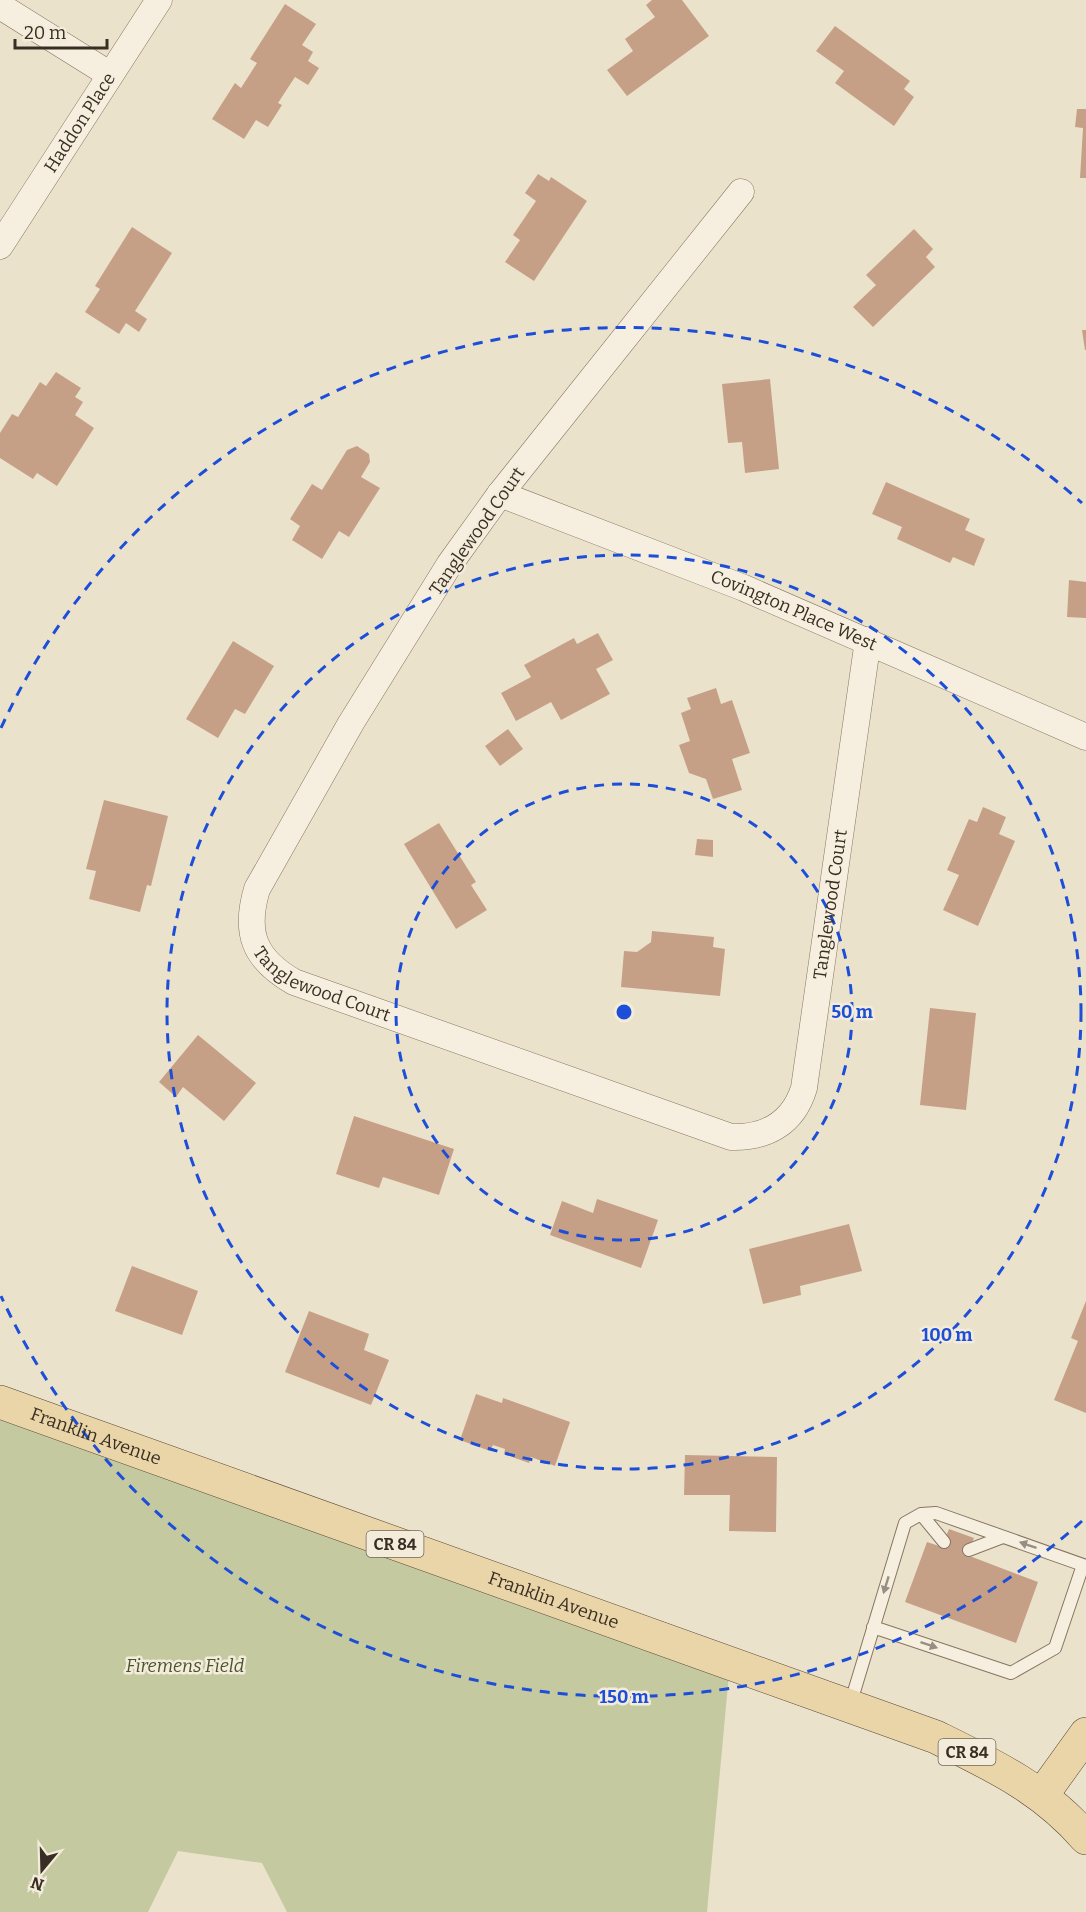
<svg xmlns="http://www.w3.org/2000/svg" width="1086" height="1912" font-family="Bitter,serif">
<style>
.green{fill:#c4c9a0}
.building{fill:#c6a086}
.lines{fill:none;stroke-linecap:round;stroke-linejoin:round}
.lane-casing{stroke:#877561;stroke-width:14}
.street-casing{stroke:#877561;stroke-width:27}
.primary-casing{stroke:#564434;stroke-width:34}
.lane{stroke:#f6efdf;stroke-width:12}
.street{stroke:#f6efdf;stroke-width:26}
.primary{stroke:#ead5a9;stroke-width:33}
.oneway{fill:#988e81}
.ring{fill:none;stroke:#1d4ed8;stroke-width:3;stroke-dasharray:10 8}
.labels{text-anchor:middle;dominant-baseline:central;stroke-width:5;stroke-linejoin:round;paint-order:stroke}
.shield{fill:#f3ecdb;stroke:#71675a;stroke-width:1.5}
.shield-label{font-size:16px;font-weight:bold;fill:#392e23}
.street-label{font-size:18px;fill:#392e23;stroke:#f3ecdb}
.park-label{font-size:18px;font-style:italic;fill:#4a542c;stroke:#f3ecdb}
.centre{fill:#1d4ed8;stroke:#f3ecdb;stroke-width:3}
.ring-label{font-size:18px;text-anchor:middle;font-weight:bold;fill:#1d4ed8;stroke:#f3ecdb;stroke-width:5;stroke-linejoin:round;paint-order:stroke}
</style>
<rect width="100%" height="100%" fill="#ebe2cc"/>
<path class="green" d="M0,1402L730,1663L707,1912H287L262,1863L178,1851L148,1912H0Z"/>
<path class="building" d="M652,0H682L709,36L627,96L607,70L633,51L625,39L655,17L646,5Z
M285,4L316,24L302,45L313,52L308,61L319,68L308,85L295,77L278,103L282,105L268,127L256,120L244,139L212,119L235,83L241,88L257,63L250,59Z
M835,26L910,81L904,89L914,97L894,126L835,83L844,71L816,51Z
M1077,109H1086V178H1080L1083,128L1075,127Z
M538,174L549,181L551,177L587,201L534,281L505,262L520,240L513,235L536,201L525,193Z
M132,227L172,253L135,311L147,319L139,332L126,323L119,334L85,312L100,289L95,286Z
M914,229L933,249L926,257L935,267L873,327L853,307L876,285L866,275Z
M1082,330H1086V350H1085Z
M56,372L81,388L75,397L83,402L75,415L94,428L57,486L37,473L33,479L0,458V433L12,414L18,417L40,382L46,386Z
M770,379L779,469L745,473L742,442L728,443L722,384Z
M357,446L369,454L370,462L361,477L380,488L349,537L339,531L322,559L292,540L300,526L290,519L312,484L322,490L347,450Z
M886,482L970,519L965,530L985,539L974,566L953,557L950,563L897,539L902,527L872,514Z
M1069,580L1086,582V618L1067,617Z
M598,633L613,660L596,669L610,694L561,720L551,702L516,721L501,693L531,677L524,665L574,638L577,644Z
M233,641L274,666L245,714L235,709L218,738L186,719Z
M716,688L721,704L732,700L750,753L732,759L742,790L713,799L706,779L689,773L679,745L690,741L681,713L691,709L687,698Z
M508,729L523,749L500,766L485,746Z
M104,800L168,816L151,886L147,885L140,912L89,899L96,871L86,869Z
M983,807L1006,817L999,834L1015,841L978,926L943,910L959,875L947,870L969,819L977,822Z
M439,823L476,882L471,885L487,910L456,929L404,844Z
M697,839L713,840V857L695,855Z
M652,931L714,937L713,947L725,949L720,996L621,987L624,951L637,952L651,942Z
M930,1008L976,1013L966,1110L920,1105Z
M198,1035L256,1083L224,1121L183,1087L176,1097L159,1082Z
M354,1116L454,1149L439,1195L383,1177L379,1188L336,1174Z
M597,1199L658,1220L641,1268L550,1235L562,1201L593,1213Z
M849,1224L862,1271L800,1286L801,1295L763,1304L749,1249Z
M132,1266L198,1291L182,1335L115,1311Z
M1086,1301V1413L1054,1400L1078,1341L1071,1338Z
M309,1311L369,1334L364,1350L389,1360L371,1405L285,1372Z
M476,1394L502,1403L503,1398L570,1422L555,1466L531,1457L529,1463L504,1454L505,1449L493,1445L490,1451L460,1440Z
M685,1455L777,1457L776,1532L729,1531L730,1495H684Z
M949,1529L974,1538L967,1555L1038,1582L1016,1643L905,1602L927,1542L942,1547Z"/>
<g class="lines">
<g class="lane-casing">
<path id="lane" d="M921,1514L944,1542
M969,1550L1003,1537
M873,1627L1011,1673L1055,1648L1083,1565
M850,1705L905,1523L921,1514L936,1513L1086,1566"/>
</g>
<g class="street-casing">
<g id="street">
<path d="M0,6L109,74"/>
<path id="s1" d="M741,192L500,494L449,565L351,723L257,889C244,933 254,959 294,982L731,1137C766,1138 793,1124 804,1088L868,640"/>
<path id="s2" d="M0,246L159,0"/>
<path id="s3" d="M500,494L744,588L1086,737"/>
</g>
</g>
<g class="primary-casing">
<g id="primary">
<path id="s4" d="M0,1402L936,1737C993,1765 1044,1789 1086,1838"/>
<path d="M1042,1795L1086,1734"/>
</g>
</g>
<use href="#lane" class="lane"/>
<use href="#street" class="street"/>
<use href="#primary" class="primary"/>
</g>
<defs><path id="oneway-solid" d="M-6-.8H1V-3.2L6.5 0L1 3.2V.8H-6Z" transform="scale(1.5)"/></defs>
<g class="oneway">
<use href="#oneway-solid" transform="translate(1028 1545) rotate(-161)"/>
<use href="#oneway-solid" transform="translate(886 1585) rotate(107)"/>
<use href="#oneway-solid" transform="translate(929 1645) rotate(19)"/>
</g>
<g class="ring">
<circle cx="624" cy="1012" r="228"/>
<circle cx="624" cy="1012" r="457"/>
<path d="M1082 1521A685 685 0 0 1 1 1296M1 728A685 685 0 0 1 1082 503"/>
</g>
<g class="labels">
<g class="shield">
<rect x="366.5" y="1531" width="57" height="26" rx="4.5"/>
<rect x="938.5" y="1739" width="57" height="26" rx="4.5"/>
</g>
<g class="shield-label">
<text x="395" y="1544">CR 84</text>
<text x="967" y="1752">CR 84</text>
</g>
<g class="street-label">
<text stroke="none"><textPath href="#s2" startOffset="147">Haddon Place</textPath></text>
<text transform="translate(477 531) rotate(-55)">Tanglewood Court</text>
<text stroke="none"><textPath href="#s3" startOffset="316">Covington Place West</textPath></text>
<text stroke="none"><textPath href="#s1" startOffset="1706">Tanglewood Court</textPath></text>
<text stroke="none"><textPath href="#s1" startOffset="987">Tanglewood Court</textPath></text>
<text stroke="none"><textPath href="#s4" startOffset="102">Franklin Avenue</textPath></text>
<text stroke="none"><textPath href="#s4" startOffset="588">Franklin Avenue</textPath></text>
</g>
<g class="park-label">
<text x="185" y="1666">Firemens Field</text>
</g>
</g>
<circle cx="624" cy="1012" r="9" class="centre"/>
<g class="ring-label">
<text x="852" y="1018">50 m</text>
<text x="947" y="1341">100 m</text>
<text x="624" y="1703">150 m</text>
</g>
<g transform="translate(42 1870) rotate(199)" stroke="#f3ecdb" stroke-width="4.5" paint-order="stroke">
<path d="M0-4.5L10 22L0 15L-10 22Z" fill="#392e23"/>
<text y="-9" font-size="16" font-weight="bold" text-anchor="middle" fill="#392e23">N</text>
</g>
<path d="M15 39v9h92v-9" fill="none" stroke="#392e23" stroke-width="3"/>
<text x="24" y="39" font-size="18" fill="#392e23" stroke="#f3ecdb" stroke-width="4.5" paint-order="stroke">20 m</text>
</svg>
